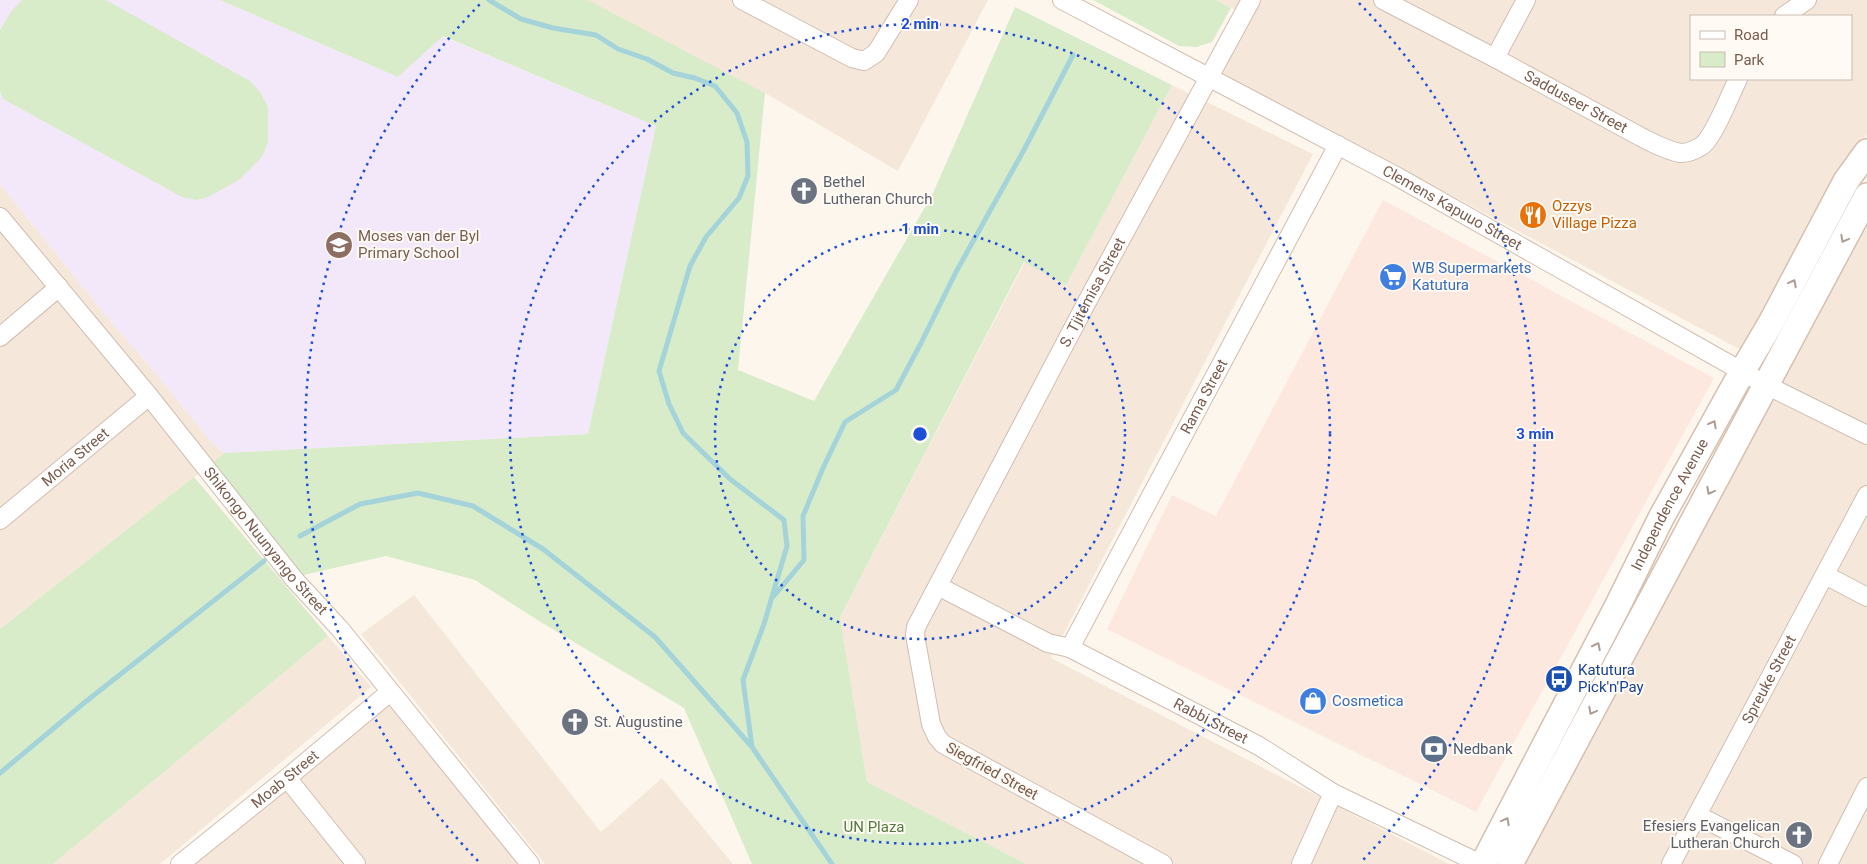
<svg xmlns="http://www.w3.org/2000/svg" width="1867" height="864" font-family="Roboto,sans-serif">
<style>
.residential{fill:#f5e8da;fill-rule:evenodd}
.commercial{fill:#fde8e0}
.education{fill:#f3e8fa}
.green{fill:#d8ecc9}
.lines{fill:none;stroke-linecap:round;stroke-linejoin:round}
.stream{stroke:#a5d3da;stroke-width:5}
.street-casing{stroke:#d1beb0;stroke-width:20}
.secondary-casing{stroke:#d6c0b0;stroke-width:28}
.street{stroke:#fff;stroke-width:18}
.secondary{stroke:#fff;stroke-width:25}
.oneway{stroke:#af9d94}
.ring{fill:none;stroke:#1d4ed8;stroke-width:2.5;stroke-dasharray:2.5 5}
.labels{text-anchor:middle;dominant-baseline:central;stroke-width:4;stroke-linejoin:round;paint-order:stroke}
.street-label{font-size:15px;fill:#7a5c4d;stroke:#fffaf3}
.worship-label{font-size:15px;fill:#5b616d;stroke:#fffaf3;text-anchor:start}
.food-label{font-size:15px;fill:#c56008;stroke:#fffaf3;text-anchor:start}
.education-label{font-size:15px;fill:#785e54;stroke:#fffaf3;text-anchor:start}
.shop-label{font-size:15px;fill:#366cbe;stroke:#fffaf3;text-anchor:start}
.transit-label{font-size:15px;fill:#164399;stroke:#fffaf3;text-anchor:start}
.service-label{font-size:15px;fill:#4e5e75;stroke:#fffaf3;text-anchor:start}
.park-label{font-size:15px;fill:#537a41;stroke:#fffaf3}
.centre{fill:#1d4ed8;stroke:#fffaf3;stroke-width:2.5}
.ring-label{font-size:15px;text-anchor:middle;font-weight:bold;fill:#1d4ed8;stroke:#fffaf3;stroke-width:4;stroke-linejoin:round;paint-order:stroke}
</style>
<rect width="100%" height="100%" fill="#fdf6ec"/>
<path class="residential" d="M585,0H988L898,171L765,93Z
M1216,0H1867V135L1849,158L1743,351L1222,73L1251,18ZM1691,16H1851V79H1691Z
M1172,85L1313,154L1051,658L1449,864H1027L867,782L840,617L1025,262L1066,285Z
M0,184L106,316L153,370L213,444L225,453L0,629Z
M1867,197V864H1511Z
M414,595L601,832L662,778L733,864H545L361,634Z
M328,636L371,687L160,864H53Z
M384,697L518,864H180Z"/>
<path class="commercial" d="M1383,200L1714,378L1476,812L1107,629L1172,495L1216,516Z"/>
<path class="education" d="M0,0H220L398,77L442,36L656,126L588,434L225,453L213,444L153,370L106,316L0,184Z"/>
<path class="green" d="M22,0H106L250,81L260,92L268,107V142L262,157L239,180L206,198L196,200L182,197L3,99L0,91V30L13,9Z
M220,0H588L765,93L738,370L814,401L933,193L1015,7L1172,85L1066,285L1024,262L840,617L867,782L1027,864H752L684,708L539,621L475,580L386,556L295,577L204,469L225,453L588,434L656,126L443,36L398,77Z
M1093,0H1216L1231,8L1212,42L1197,47L1179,46Z
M194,477L328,636L53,864H0V629Z"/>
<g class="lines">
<path class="stream" d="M489,0L521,19L553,28L596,35L618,49L647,59L673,73L695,78L715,86L737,113L747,142L748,176L739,198L706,237L690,266L659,371L669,404L683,433L730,479L784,520L787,546L764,624L743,680L752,747
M300,536L360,504L418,493L473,506L543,549L655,637L752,747L832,864
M773,597L804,560L803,516L823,468L845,422L896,390L921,343L956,272L1025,148L1073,55
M0,773L84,703L264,561"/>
<g class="street-casing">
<g id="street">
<path d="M742,0L852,58L864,61L876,53L909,0"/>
<path id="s1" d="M1062,0L1396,176L1766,385L1867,435"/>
<path id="s2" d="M1383,0L1495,58L1641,137C1653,143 1667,151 1681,153C1688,153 1697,149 1703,145C1715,134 1730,95 1738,79"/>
<path d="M1784,16L1807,0"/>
<path d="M1495,58L1526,0"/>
<path id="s3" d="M0,217L149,396L294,579L340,629L530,864"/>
<path d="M0,337L59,287"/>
<path id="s4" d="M0,520L149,396"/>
<path d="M1825,575L1867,597"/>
<path id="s5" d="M938,586L1048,643L1070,648L1259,746L1333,793L1481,864"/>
<path id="s6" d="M1070,648L1338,145"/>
<path d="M287,778L356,864"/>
<path d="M1697,815L1793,864"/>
<path id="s7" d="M180,864L287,778L390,692"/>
<path id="s8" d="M1163,864L943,744L937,737L931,724L915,635L916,627L1089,298L1251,0"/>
<path d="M1301,864L1333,793"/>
<path id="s9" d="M1671,864L1867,495"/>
<path d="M1828,864L1867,787"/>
</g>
</g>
<g class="secondary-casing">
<g id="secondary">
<path id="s10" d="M1483,864L1617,607L1661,518L1742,372L1772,321L1846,181L1867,152"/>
<path d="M1510,864L1867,196"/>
</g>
</g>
<use href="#street" class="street"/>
<use href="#secondary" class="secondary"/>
</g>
<defs><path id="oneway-chevron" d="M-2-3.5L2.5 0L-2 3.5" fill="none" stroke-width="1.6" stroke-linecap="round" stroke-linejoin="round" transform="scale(1.25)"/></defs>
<g class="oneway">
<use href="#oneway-chevron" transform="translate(1844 239) rotate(118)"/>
<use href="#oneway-chevron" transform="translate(1793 283) rotate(-62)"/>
<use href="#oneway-chevron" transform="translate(1713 424) rotate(-61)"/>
<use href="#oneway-chevron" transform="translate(1710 491) rotate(118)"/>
<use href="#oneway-chevron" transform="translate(1597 646) rotate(-63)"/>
<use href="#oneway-chevron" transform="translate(1592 711) rotate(118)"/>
<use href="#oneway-chevron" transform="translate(1506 821) rotate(-62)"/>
</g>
<g class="ring">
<circle cx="920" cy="434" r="205"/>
<circle cx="920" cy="434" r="410"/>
<path d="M478 861A615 615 0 0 1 481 3M1359 3A615 615 0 0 1 1362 861"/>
</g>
<defs>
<g id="church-disc" transform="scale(1.4375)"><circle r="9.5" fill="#6b7280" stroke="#fffaf3"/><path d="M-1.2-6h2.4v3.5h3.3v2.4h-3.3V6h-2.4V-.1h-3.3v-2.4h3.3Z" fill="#fff"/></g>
<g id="restaurant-disc" transform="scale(1.4375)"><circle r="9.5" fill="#e8710a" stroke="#fffaf3"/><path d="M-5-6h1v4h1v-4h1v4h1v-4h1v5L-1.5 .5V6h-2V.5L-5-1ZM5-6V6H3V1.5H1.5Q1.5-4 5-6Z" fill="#fff"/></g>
<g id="school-disc" transform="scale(1.4375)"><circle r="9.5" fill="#8d6e63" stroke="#fffaf3"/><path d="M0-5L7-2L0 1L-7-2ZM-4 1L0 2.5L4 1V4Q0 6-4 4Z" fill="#fff"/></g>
<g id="supermarket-disc" transform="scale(1.4375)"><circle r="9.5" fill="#3f7fe0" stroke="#fffaf3"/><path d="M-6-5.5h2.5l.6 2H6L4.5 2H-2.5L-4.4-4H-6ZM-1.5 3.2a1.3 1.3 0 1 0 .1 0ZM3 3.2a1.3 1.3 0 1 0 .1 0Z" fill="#fff"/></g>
<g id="bus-disc" transform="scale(1.4375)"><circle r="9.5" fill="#1a4fb4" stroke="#fffaf3"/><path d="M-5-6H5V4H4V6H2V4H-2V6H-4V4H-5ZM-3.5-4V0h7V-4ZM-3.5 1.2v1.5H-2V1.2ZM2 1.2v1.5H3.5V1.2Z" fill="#fff"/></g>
<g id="shop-disc" transform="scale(1.4375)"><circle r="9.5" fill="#3f7fe0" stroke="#fffaf3"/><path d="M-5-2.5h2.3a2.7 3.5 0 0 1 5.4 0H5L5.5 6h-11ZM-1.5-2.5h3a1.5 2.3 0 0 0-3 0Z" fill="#fff"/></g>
<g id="bank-disc" transform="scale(1.4375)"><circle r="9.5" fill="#5c6f8a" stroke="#fffaf3"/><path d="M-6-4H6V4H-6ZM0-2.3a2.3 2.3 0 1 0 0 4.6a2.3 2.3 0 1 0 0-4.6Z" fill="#fff"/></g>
</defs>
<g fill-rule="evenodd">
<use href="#church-disc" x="804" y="191"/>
<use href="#restaurant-disc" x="1533" y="215"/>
<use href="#school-disc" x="339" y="245"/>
<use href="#supermarket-disc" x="1393" y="277"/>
<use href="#bus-disc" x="1559" y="679"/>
<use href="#shop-disc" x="1313" y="701"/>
<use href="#church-disc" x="575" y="722"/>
<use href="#bank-disc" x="1434" y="749"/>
<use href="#church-disc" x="1799" y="835"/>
</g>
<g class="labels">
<g class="street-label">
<text stroke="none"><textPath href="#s2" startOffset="218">Sadduseer Street</textPath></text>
<text stroke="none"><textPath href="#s1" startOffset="442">Clemens Kapuuo Street</textPath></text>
<text stroke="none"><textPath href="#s8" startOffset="751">S. Tjitemisa Street</textPath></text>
<text stroke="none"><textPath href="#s6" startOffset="285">Rama Street</textPath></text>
<text stroke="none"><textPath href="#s4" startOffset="98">Moria Street</textPath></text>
<text stroke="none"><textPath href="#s10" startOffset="405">Independence Avenue</textPath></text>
<text stroke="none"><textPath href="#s3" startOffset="419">Shikongo Nuunyango Street</textPath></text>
<text stroke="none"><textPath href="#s9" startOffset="209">Spreuke Street</textPath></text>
<text stroke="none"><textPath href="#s5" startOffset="305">Rabbi Street</textPath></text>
<text transform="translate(992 771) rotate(29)">Siegfried Street</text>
<text stroke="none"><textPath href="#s7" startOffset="135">Moab Street</textPath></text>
</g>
<g class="worship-label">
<text x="823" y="182">Bethel<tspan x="823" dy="17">Lutheran Church</tspan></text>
<text x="594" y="722">St. Augustine</text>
<text x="1780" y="826" text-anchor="end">Efesiers Evangelican<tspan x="1780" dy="17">Lutheran Church</tspan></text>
</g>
<g class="food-label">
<text x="1552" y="206">Ozzys<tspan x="1552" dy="17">Village Pizza</tspan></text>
</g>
<g class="education-label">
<text x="358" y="236">Moses van der Byl<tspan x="358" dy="17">Primary School</tspan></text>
</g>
<g class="shop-label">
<text x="1412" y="268">WB Supermarkets<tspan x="1412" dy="17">Katutura</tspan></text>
<text x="1332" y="701">Cosmetica</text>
</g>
<g class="transit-label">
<text x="1578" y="670">Katutura<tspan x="1578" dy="17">Pick'n'Pay</tspan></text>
</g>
<g class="service-label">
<text x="1453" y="749">Nedbank</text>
</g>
<g class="park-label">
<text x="874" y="827">UN Plaza</text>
</g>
</g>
<circle cx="920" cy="434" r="8" class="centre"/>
<g class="ring-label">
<text x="920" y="29">2 min</text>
<text x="920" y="234">1 min</text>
<text x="1535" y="439">3 min</text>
</g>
<rect x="1690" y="15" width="162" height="65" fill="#fffaf3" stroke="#cabbb1"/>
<rect x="1700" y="31" width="25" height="8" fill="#ffffff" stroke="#cabbb1"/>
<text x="1734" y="40" font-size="15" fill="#7a5c4d">Road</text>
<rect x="1700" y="52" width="25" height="15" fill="#d8ecc9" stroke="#cabbb1"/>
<text x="1734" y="65" font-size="15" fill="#7a5c4d">Park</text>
</svg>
